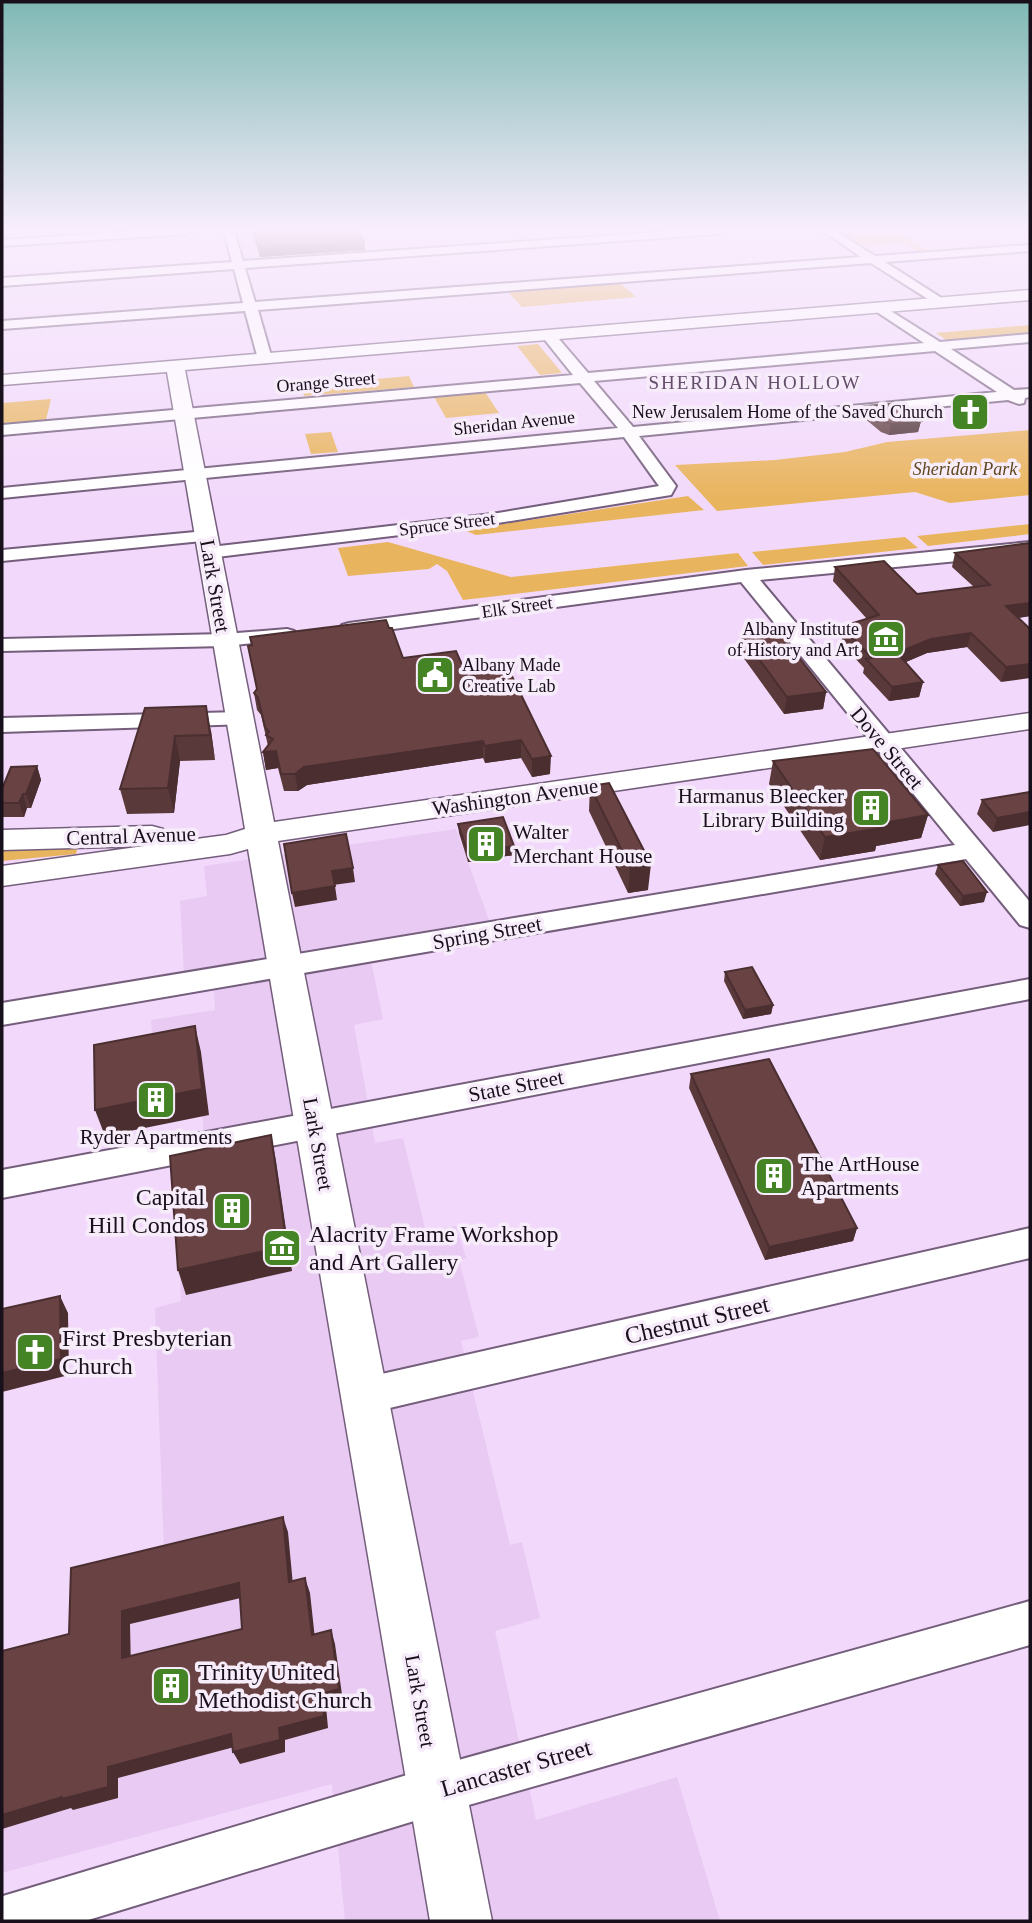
<svg xmlns="http://www.w3.org/2000/svg" width="1032" height="1923" font-family="'Times New Roman',serif">
<style>
.built{fill:#e8caf2}
.green{fill:#e9b45e}
.lines{fill:none;stroke-linecap:round;stroke-linejoin:round}
.minor-casing{stroke:#745e7c;stroke-width:4}
.major-casing{stroke:#745e7c;stroke-width:3}
.minor{fill:#fff;fill-rule:evenodd}
.major{fill:#fff;fill-rule:evenodd}
.wall{fill:#5a393a}
.shaded-wall{fill:#4a2e30}
.building{fill:#694244;stroke:#4a2e30;stroke-width:2;fill-rule:evenodd}
.labels{text-anchor:middle;dominant-baseline:central;stroke-width:7;stroke-linejoin:round;paint-order:stroke}
.far-street-label{font-size:18px;fill:#18101b;stroke:#f7ecfa}
.far-poi-label{font-size:18px;fill:#18101b;stroke:#f7ecfa;text-anchor:end}
.far-park-label{font-size:18px;font-style:italic;fill:#60471d;stroke:#f7ecfa}
.far-neighbourhood-label{font-size:19px;letter-spacing:2px;fill:#644e6b;stroke:#f7ecfa}
.street-label{font-size:21px;fill:#18101b;stroke:#f7ecfa}
.poi-label{font-size:21px;fill:#18101b;stroke:#f7ecfa;text-anchor:start}
.near-poi-label{font-size:24px;fill:#18101b;stroke:#f7ecfa;text-anchor:start}
.near-street-label{font-size:24px;fill:#18101b;stroke:#f7ecfa}
</style>
<rect width="100%" height="100%" fill="#f2d9fb"/>
<path class="built" d="M2,231H68V236L2,241Z
M236,231H357L369,254L245,262Z
M456,829L489,920L367,941L383,1019L354,1025L375,1143L403,1138L426,1232L456,1226L466,1258L459,1260L479,1337L461,1341L510,1545L522,1542L540,1618L495,1631L536,1820L677,1777L720,1921H345L332,1784L2,1873V1661L71,1643L164,1553L155,1308L181,1301L176,1179L207,1172L197,1051L154,1058L151,1020L215,1010L213,969L184,973L180,901L207,896L204,866Z"/>
<path class="green" d="M836,231L897,232L931,252L921,253L904,243L859,246Z
M620,283L636,297L522,307L508,292Z
M1030,325V334L948,341L936,333Z
M538,344L562,373L540,375L517,346Z
M409,376L414,387L304,396L301,386Z
M485,392L499,413L446,418L434,397Z
M51,399L46,420L2,423V403Z
M1030,430V495L950,503L915,492L717,511L675,465L775,460L845,452L887,442Z
M331,432L338,452L311,454L305,434Z
M688,496L704,510L476,535L464,530Z
M1030,524V534L928,546L917,536Z
M905,537L918,548L763,565L752,552Z
M388,542L511,577L738,553L748,566L463,600L447,571L437,564L429,569L348,576L338,548Z
M78,845L76,854L2,861V847Z"/>
<g class="lines">
<g class="minor-casing">
<path id="minor" d="M140,231H192L187,234L2,246V240Z
M224,231H234L243,261L675,231H723L718,234L245,268L255,302L861,257L823,231H835L875,256L1030,245V251L885,262L943,299V305L939,306L871,263L258,310L272,359L265,363L258,359L245,311L2,329V321L243,303L234,269L2,286V278L232,262Z
M878,303L940,342L1030,334V342L951,349L1014,390L1030,389V397L1025,398L1024,403L1019,404L1008,400L639,436L676,486L671,495L492,524L209,558L202,556L200,552L202,548L492,514L659,486L624,437L2,498V488L618,428L580,383L2,435V425L573,375L541,335L548,331L553,332L588,373L924,343L874,310V304ZM935,351L997,392L633,427L594,381Z
M206,531L215,536L212,540L2,561V550Z
M1030,542V554L760,580L1030,902V928L1020,925L966,859L2,1025V1003L955,845L741,582L349,635L342,633L339,629L342,625L349,623L746,570Z
M287,629L294,631L297,635L294,639L225,646L2,651V639L225,634Z
M240,712L248,714L251,719L248,724L2,732V718Z
M1030,979V999L2,1198V1170Z
M1030,1228V1258L364,1414L351,1409L345,1396L351,1383L364,1378Z
M1030,1601V1645L437,1814L85,1921H2L3,1896L437,1766Z"/>
</g>
<g class="major-casing">
<path id="major" d="M1030,290V300L185,370L274,822L1030,713V729L278,841L492,1921H430L248,849L230,854L2,886V866L144,846L2,850V830L152,826L163,829L168,836L159,844L226,835L245,829L167,372L2,385V375Z"/>
</g>
<use href="#minor" class="minor"/>
<use href="#major" class="major"/>
</g>
<path class="wall" d="M252,231H359L364,241L365,250L260,257Z
M865,406L921,421L918,432L889,435L881,432L863,417Z
M1030,543V616L1019,618L1030,629L1001,682L967,647L927,653L906,662L923,682L919,697L889,701L863,673L864,668L841,643L844,629L852,628L853,623L867,619L833,581L835,567L917,594L974,587L952,567L955,553Z
M742,636L826,692L823,709L784,714L740,653Z
M248,646L403,658L467,676L550,774L532,777L521,758L485,763L483,758L307,785L298,791H284L278,768L266,770L263,752L268,746L261,715L257,710L254,693L257,689Z
M145,708L211,731L215,760L180,761L174,813L127,814L120,789Z
M773,761L928,815L921,838L876,846L875,851L820,860L769,784Z
M37,766L41,780L31,808H27L24,817H2V789Z
M590,786L648,890L628,893L589,811Z
M1030,792L993,832L977,814L982,800Z
M458,824L514,846V855L468,862L459,833Z
M938,865L984,902L960,906L935,874Z
M725,972L773,1005L771,1014L743,1019L724,981Z
M691,1074L857,1228L853,1241L765,1260L689,1088Z"/>
<path class="shaded-wall" d="M364,241L365,250L260,257L259,248Z
M921,421L918,432L889,435L891,424Z
M1030,603V616L1002,620L1006,606Z
M971,633L967,647L927,653L894,667L897,653L931,639Z
M1030,664V678L1001,682L1006,667Z
M923,682L919,697L889,701L892,687Z
M826,692L823,709L784,714L787,697Z
M206,706L211,731L215,760L210,735Z
M175,736L180,761L174,813L168,788Z
M521,740V758L485,763V746Z
M483,741V758L307,785L298,791L295,774L304,767Z
M276,751L278,768L266,770L263,752Z
M551,756L550,774L532,777V759Z
M37,766L41,780L31,808L26,794Z
M23,794L27,808L24,817L19,803Z
M1030,812V825L993,832L997,818Z
M928,815L921,838L876,846L875,851L820,860L825,837L878,824Z
M514,846V855L468,862V853Z
M651,864L648,890L628,893L630,867Z
M353,868L355,882L333,885L332,871Z
M335,886L337,900L295,907L292,893Z
M987,892L984,902L960,906L963,896Z
M773,1005L771,1014L743,1019L745,1010Z
M195,1026L201,1052L209,1115L105,1136L95,1110Z
M271,1135L276,1161L292,1271L186,1295L178,1270Z
M857,1228L853,1241L765,1260L769,1247Z
M60,1296L68,1313L69,1375L2,1392V1373Z
M283,1517L288,1532L294,1596L289,1582Z
M305,1578L310,1593L316,1648L312,1635Z
M239,1583L245,1597L130,1624L131,1671L122,1658V1611Z
M331,1630L335,1644L343,1702L326,1706L328,1728L285,1740V1752L240,1764L233,1752L279,1728L321,1694Z
M231,1734L238,1746L118,1778V1798L73,1810L71,1808L2,1829V1815L62,1797L108,1767Z"/>
<path class="building" d="M253,231H359L364,241L259,248Z
M898,403L921,421L891,424L883,421L865,406Z
M1030,543V603L1006,606L1030,629V664L1006,667L971,633L931,639L897,653L923,682L892,687L866,659L872,658L844,629L858,626L853,623L879,615L835,567L884,561L917,594L990,585L955,553Z
M386,620L389,628H392L403,658L456,651L467,676L509,670L551,756L532,759L521,740L485,746L483,741L304,767L295,774H281L276,751L263,752L273,739L266,735L269,732L265,727L258,698L254,693L257,689L248,646L252,645L250,637Z
M778,631L826,692L787,697L742,636Z
M206,706L210,735L175,736L168,788L120,789L145,708Z
M873,749L928,815L878,824L881,828L825,837L773,761Z
M37,766L26,794H23L19,803H2V789L11,767Z
M609,783L651,864L630,867L590,786Z
M1030,792V812L997,818L982,800Z
M503,817L514,846L468,853L458,824Z
M346,834L353,868L332,871L335,886L292,893L284,844Z
M963,861L987,892L963,896L938,865Z
M752,967L773,1005L745,1010L725,972Z
M195,1026L202,1089L95,1110L94,1045Z
M769,1059L857,1228L769,1247L691,1074Z
M271,1135L287,1246L178,1270L170,1156Z
M60,1296L61,1359L2,1373V1309Z
M283,1517L289,1582L305,1578L312,1635L331,1630L339,1689L321,1694L324,1716L279,1728L280,1740L233,1752L231,1734L108,1767V1787L62,1799V1797L2,1815V1651L69,1634L71,1568ZM239,1583L242,1629L122,1658V1611Z"/>
<linearGradient id="sky" x2="0" y2="1"><stop stop-color="#7eb8b4"/><stop offset="0.46" stop-color="#f9eefd"/><stop offset="1" stop-color="#f9eefd" stop-opacity="0"/></linearGradient>
<rect width="1032" height="500" fill="url(#sky)"/>
<defs>
<g id="church-square" transform="scale(2.0125)"><rect x="-9" y="-9" width="18" height="18" rx="4" fill="#448425" stroke="#f7ecfa"/><path d="M-1.2-6h2.4v3.5h3.3v2.4h-3.3V6h-2.4V-.1h-3.3v-2.4h3.3Z" fill="#fff"/></g>
<g id="museum-square" transform="scale(2.0125)"><rect x="-9" y="-9" width="18" height="18" rx="4" fill="#448425" stroke="#f7ecfa"/><path d="M0-6L6-3V-2H-6V-3ZM-5-1h2V3h-2ZM-1-1h2V3h-2ZM3-1h2V3H3ZM-6 4H6V6H-6Z" fill="#fff"/></g>
<g id="civic-square" transform="scale(2.0125)"><rect x="-9" y="-9" width="18" height="18" rx="4" fill="#448425" stroke="#f7ecfa"/><path d="M-.6-6.5H3V-4.5H.6V-3L4-1V1h2V6H-6V1h2V-1L-.6-3ZM-1.2 2.5V6h2.4V2.5Z" fill="#fff"/></g>
<g id="building-square" transform="scale(2.0125)"><rect x="-9" y="-9" width="18" height="18" rx="4" fill="#448425" stroke="#f7ecfa"/><path d="M-4-6H4V6H1V3H-1V6H-4ZM-2.5-4.3h1.7v1.8h-1.7ZM.8-4.3h1.7v1.8H.8ZM-2.5-1h1.7V.8h-1.7ZM.8-1h1.7V.8H.8Z" fill="#fff"/></g>
</defs>
<g fill-rule="evenodd">
<use href="#church-square" x="970" y="412"/>
<use href="#museum-square" x="886" y="639"/>
<use href="#civic-square" x="435" y="675"/>
<use href="#building-square" x="871" y="808"/>
<use href="#building-square" x="486" y="844"/>
<use href="#building-square" x="156" y="1100"/>
<use href="#building-square" x="774" y="1176"/>
<use href="#building-square" x="232" y="1211"/>
<use href="#museum-square" x="282" y="1248"/>
<use href="#church-square" x="35" y="1352"/>
<use href="#building-square" x="171" y="1686"/>
</g>
<g class="labels">
<g class="far-street-label">
<text transform="translate(326 382) rotate(-5)">Orange Street</text>
<text transform="translate(514 423) rotate(-6)">Sheridan Avenue</text>
<text transform="translate(447 524) rotate(-7)">Spruce Street</text>
<text transform="translate(517 607) rotate(-8)">Elk Street</text>
</g>
<g class="far-poi-label">
<text x="943" y="412">New Jerusalem Home of the Saved Church</text>
<text x="859" y="629">Albany Institute<tspan x="859" dy="21">of History and Art</tspan></text>
<text x="462" y="665" text-anchor="start">Albany Made<tspan x="462" dy="21">Creative Lab</tspan></text>
</g>
<g class="far-park-label">
<text x="965" y="469">Sheridan Park</text>
</g>
<g class="far-neighbourhood-label">
<text x="755" y="382">SHERIDAN HOLLOW</text>
</g>
<g class="street-label">
<text transform="translate(215 586) rotate(80)">Lark Street</text>
<text transform="translate(887 748) rotate(50)">Dove Street</text>
<text transform="translate(515 797) rotate(-8)">Washington Avenue</text>
<text transform="translate(131 836) rotate(-2)">Central Avenue</text>
<text transform="translate(487 933) rotate(-10)">Spring Street</text>
<text transform="translate(516 1086) rotate(-11)">State Street</text>
<text transform="translate(318 1144) rotate(80)">Lark Street</text>
<text transform="translate(420 1701) rotate(80)">Lark Street</text>
</g>
<g class="poi-label">
<text x="844" y="796" text-anchor="end">Harmanus Bleecker<tspan x="844" dy="24">Library Building</tspan></text>
<text x="513" y="832">Walter<tspan x="513" dy="24">Merchant House</tspan></text>
<text x="156" y="1137" text-anchor="middle">Ryder Apartments</text>
<text x="801" y="1164">The ArtHouse<tspan x="801" dy="24">Apartments</tspan></text>
</g>
<g class="near-poi-label">
<text x="205" y="1197" text-anchor="end">Capital<tspan x="205" dy="28">Hill Condos</tspan></text>
<text x="309" y="1234">Alacrity Frame Workshop<tspan x="309" dy="28">and Art Gallery</tspan></text>
<text x="62" y="1338">First Presbyterian<tspan x="62" dy="28">Church</tspan></text>
<text x="198" y="1672">Trinity United<tspan x="198" dy="28">Methodist Church</tspan></text>
</g>
<g class="near-street-label">
<text transform="translate(697 1320) rotate(-13)">Chestnut Street</text>
<text transform="translate(516 1768) rotate(-16)">Lancaster Street</text>
</g>
</g>
<rect width="1032" height="1923" fill="none" stroke="#18101b" stroke-width="7"/>
</svg>
